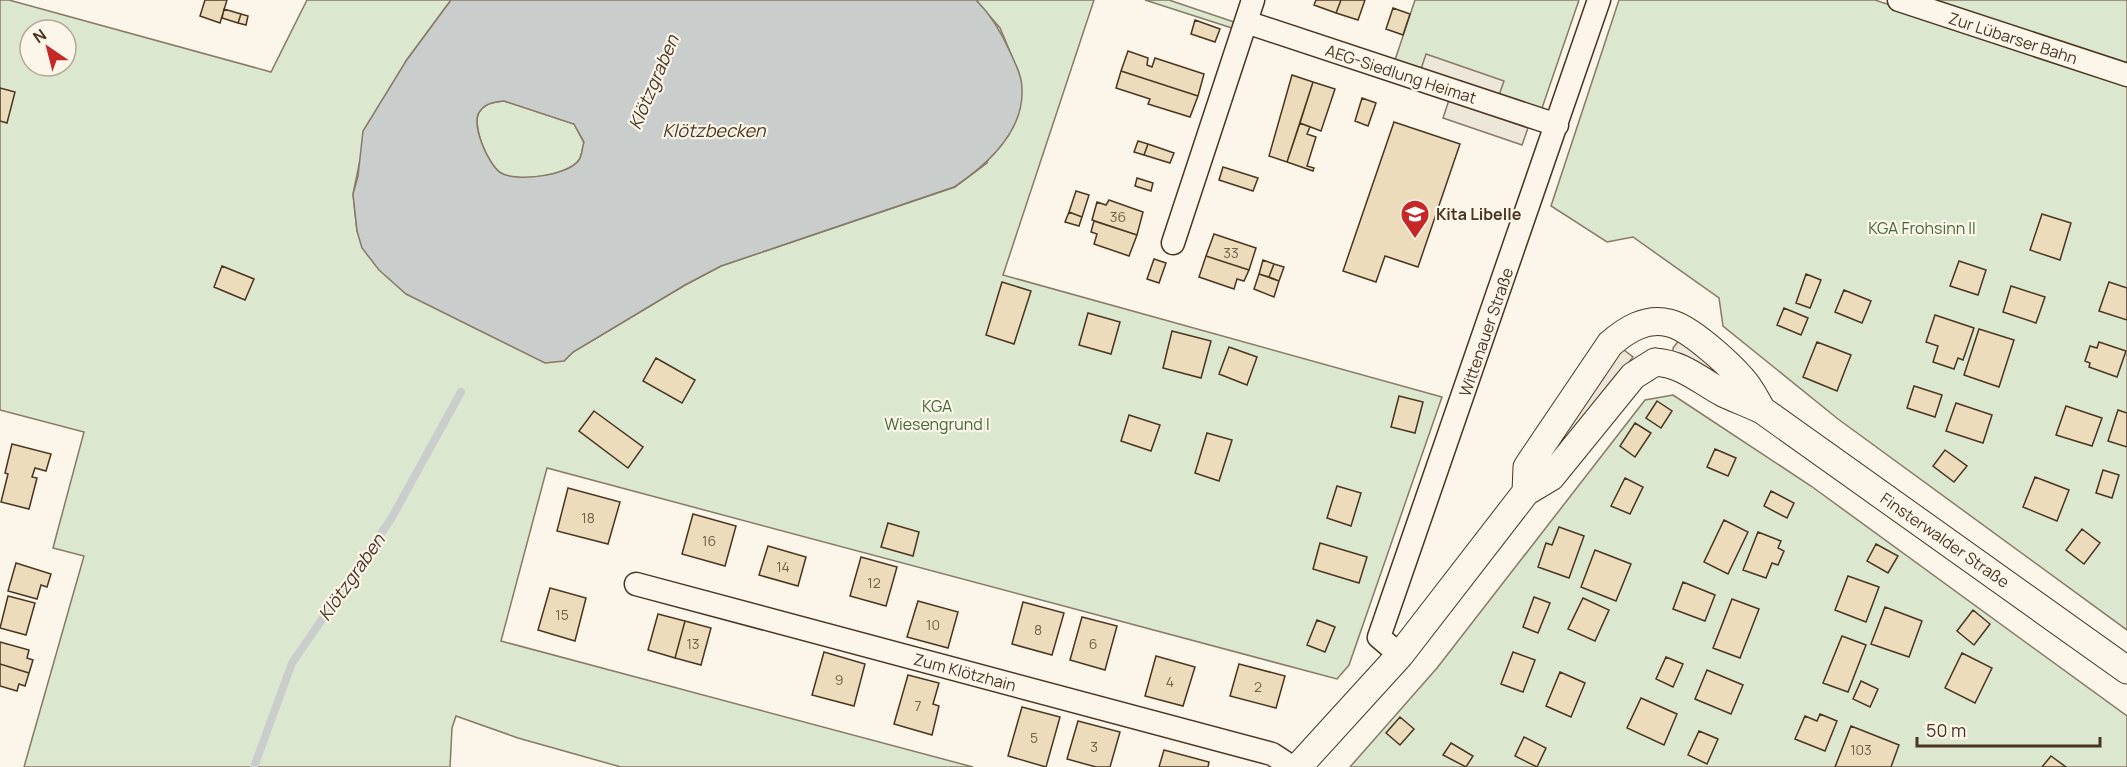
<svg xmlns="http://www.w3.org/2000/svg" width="2127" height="767" font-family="Manrope,sans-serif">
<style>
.green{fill:#dce7d0;stroke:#887966;stroke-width:1.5;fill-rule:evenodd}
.parking{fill:#ede7d9;stroke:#887966;stroke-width:1.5}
.water{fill:#c9cecd;stroke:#887966;stroke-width:1.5;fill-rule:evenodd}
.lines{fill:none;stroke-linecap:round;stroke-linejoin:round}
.stream{stroke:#c9cecd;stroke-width:8}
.building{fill:#ecdcbc;stroke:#4a3520;stroke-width:1.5}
.minor-casing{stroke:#4a3520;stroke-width:25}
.tertiary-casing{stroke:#4a3520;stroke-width:29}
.minor{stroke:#fbf6e9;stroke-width:22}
.tertiary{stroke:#fbf6e9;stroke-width:27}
.labels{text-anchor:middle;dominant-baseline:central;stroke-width:4.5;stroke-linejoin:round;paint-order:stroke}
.number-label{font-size:14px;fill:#725f47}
.street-label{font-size:16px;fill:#4a3520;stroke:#fbf6e9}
.poi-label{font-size:16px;font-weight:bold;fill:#4a3520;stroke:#fbf6e9;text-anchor:start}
.park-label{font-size:16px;fill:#436837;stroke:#fbf6e9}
.water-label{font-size:18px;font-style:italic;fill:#4a3520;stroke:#fbf6e9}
</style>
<rect width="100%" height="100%" fill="#fbf6e9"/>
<path class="green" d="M0,0H9L271,72L307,0H451L406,61L360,160L353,194L357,231L467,324L529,354L564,361L573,352L685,285L721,266L955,187L987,163L1019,73L1000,28L976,0H1094L1003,275L1442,397L1349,665L1337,679L547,468L501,641L973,767H621L518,738L456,716L452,728L450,767H24L84,556L53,548L84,432L0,410ZM30,30H66V66H30Z
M1145,0H1169L1237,23L1235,29Z
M1415,0H1579L1541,111L1394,63Z
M1619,0H1875L2127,84V630L1838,419L1723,326L1719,298L1633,237L1607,242L1551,206Z
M1920,0H2127V70Z
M504,101L574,124L584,143C582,148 582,156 579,160C568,176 516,183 501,173C488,165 470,123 480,111C486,103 495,102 504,101Z
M1673,395L1811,486L2127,716V767H1350L1437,668L1645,400Z"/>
<path class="parking" d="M1426,54L1504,81L1498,98L1420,72Z
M1449,100L1528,128L1522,145L1443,118Z
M1680,339L1739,386L1673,352V348Z
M1620,347L1633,357L1541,477L1531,481Z"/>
<path class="water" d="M451,0H976C992,16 1002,33 1011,54C1016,65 1022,77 1022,89C1024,132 987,165 954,187L721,266L685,285L573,352L564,361L545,363L406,294L379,270L362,248L357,231L353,194L358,176L363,131L406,61ZM504,101L574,124L584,142C582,148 582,156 579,160C568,176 516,182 501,173C488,165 470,123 480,111C486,103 494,102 504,101Z"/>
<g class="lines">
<path class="stream" d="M254,767L292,663L391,519L461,392"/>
</g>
<path class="building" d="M205,0H227L220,23L200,16Z
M1316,0H1341L1336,13L1314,5Z
M1341,0H1365L1358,20L1336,13Z
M1393,8L1410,14L1403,35L1386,29Z
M224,9L241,14L238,23L222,18Z
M241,14L248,16L246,25L238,23Z
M1195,20L1220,29L1215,42L1191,34Z
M1128,51L1148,58L1147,65L1152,67L1155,58L1204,74L1198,96L1121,71Z
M1121,71L1198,96L1190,117L1148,104L1150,99L1116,88Z
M1292,75L1313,82L1287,162L1269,156Z
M1313,82L1335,89L1321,131L1300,123Z
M0,88L15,92L7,123L0,121Z
M1362,98L1376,103L1368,126L1355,121Z
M1394,122L1460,144L1418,267L1385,256L1376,282L1343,271Z
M1300,123L1310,127L1307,134L1316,137L1307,166L1314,168L1313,171L1287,162Z
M1138,141L1148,144L1144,155L1134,152Z
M1148,144L1174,153L1170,163L1144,155Z
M1223,167L1258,178L1253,191L1219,180Z
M1137,178L1153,183L1151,191L1135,186Z
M1076,191L1089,195L1082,217L1069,212Z
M1109,200L1143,212L1137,235L1092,220L1097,202L1106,205Z
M1069,212L1082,217L1079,226L1065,222Z
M2042,214L2071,223L2060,260L2030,250Z
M1094,221L1137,235L1129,256L1094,244L1097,234L1091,232Z
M1214,234L1256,248L1249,270L1206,256Z
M1206,256L1249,270L1244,281L1237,279L1234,289L1199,277Z
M1154,259L1166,263L1159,283L1147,279Z
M1263,260L1274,264L1269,277L1259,274Z
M1959,261L1986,270L1978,295L1950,286Z
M1274,264L1284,267L1279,281L1269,277Z
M222,266L254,279L245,300L214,287Z
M1259,274L1279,281L1274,297L1254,289Z
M1806,274L1821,280L1810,308L1796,303Z
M1002,282L1031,291L1014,344L986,335Z
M2109,282L2127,288V320L2099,311Z
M2011,286L2045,297L2036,323L2003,312Z
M1844,290L1871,301L1862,323L1835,312Z
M1784,308L1808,318L1801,335L1777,325Z
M1088,313L1120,322L1111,354L1079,345Z
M1935,315L1974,328L1963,360L1958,358L1954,369L1933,362L1938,346L1926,342Z
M1979,329L2014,340L1999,387L1964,375Z
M1172,331L1211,341L1201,378L1163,368Z
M1817,342L1851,355L1837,391L1803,377Z
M2099,342L2126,351L2117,377L2089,367L2090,363L2085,361L2090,346L2097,348Z
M1229,347L1257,357L1247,385L1219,374Z
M656,358L695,380L682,403L643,381Z
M1914,386L1942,395L1935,417L1907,408Z
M1399,396L1423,402L1415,433L1391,427Z
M1657,401L1672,411L1661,428L1646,418Z
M1956,403L1992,415L1983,443L1946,431Z
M2066,406L2102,418L2092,446L2056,435Z
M2118,410L2127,413V447L2108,441Z
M594,411L643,447L628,468L579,431Z
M1129,415L1160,425L1151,451L1121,441Z
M1635,423L1651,433L1635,457L1620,446Z
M1207,433L1232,440L1219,481L1195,473Z
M12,444L51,454L46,471L35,468L32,477L37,478L29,509L1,502L8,474L5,473Z
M1715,449L1736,458L1728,476L1707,467Z
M1945,450L1967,466L1954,482L1933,466Z
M2103,470L2119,475L2112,498L2096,493Z
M2035,477L2069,490L2057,521L2023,507Z
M1625,478L1643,487L1630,514L1611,506Z
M1337,486L1361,493L1351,526L1327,518Z
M568,488L620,502L608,544L557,531Z
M1771,491L1794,503L1787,518L1764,506Z
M693,514L736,526L725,566L682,554Z
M1724,520L1748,532L1728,574L1704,562Z
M888,523L919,532L913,556L881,547Z
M1559,527L1584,536L1569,578L1538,567L1546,543L1552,545Z
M2082,529L2100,543L2084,564L2066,550Z
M1758,532L1781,541L1778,548L1784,551L1778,565L1772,563L1766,578L1743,570Z
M1320,543L1367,557L1359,583L1313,569Z
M1876,544L1898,556L1888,573L1867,561Z
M768,546L806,557L798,586L759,575Z
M1595,550L1631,564L1616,601L1581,587Z
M861,557L897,567L886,606L850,596Z
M16,563L51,574L47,587L41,585L37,599L8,591Z
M1848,576L1879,587L1866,622L1835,610Z
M1683,582L1715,595L1705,621L1673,609Z
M550,588L586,598L575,641L538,630Z
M8,596L35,603L26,635L0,628Z
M1534,597L1550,603L1538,633L1523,627Z
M1583,598L1609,610L1595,641L1568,629Z
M1732,599L1759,609L1740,658L1713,648Z
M918,601L958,612L948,648L907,637Z
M1023,602L1064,613L1052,655L1012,644Z
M1885,607L1922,621L1909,657L1871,644Z
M1973,610L1990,624L1974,645L1957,631Z
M658,614L685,621L675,658L648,650Z
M1082,617L1117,626L1105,670L1070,660Z
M1317,620L1335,627L1325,652L1307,645Z
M685,621L711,628L701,665L675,658Z
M1842,636L1866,645L1848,692L1823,683Z
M0,642L29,650L27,658L33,660L29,673L0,664Z
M824,652L865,664L854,706L812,695Z
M1513,652L1535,660L1523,692L1501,684Z
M1962,653L1992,668L1975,703L1945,688Z
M1156,656L1195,667L1183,706L1145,696Z
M1666,657L1683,664L1673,687L1656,679Z
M0,664L29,673L25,686L19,684L17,691L0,686Z
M1239,664L1285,676L1276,708L1230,696Z
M1707,670L1743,685L1731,714L1695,699Z
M1560,672L1585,683L1571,717L1546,706Z
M908,675L939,683L933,704L939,706L932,735L894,724Z
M1861,681L1878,689L1870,707L1853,699Z
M1641,698L1677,714L1664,745L1627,728Z
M1022,707L1060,717L1046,767L1008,756Z
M1820,714L1837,721L1825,751L1795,739L1805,716L1817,721Z
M1400,717L1414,729L1400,745L1386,733Z
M1078,721L1120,732L1110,767H1096L1067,759Z
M1851,726L1899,745L1891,767H1835Z
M1699,731L1718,739L1707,764L1688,755Z
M1524,737L1546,748L1537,767L1515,756Z
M1451,743L1473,756L1466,767L1443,755Z
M1164,750L1209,762L1208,767H1159Z
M2051,756L2066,767H2042Z"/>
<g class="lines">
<g class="minor-casing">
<path id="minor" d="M1899,0L2127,75
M1246,22L1557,125
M1173,243L1253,0
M636,584L1272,754L1292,767
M1400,655L1379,637L1599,0"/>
</g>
<g class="tertiary-casing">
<path id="tertiary" d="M1655,362C1683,364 1699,380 1723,393C1736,399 1749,404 1762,410L2127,670
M1526,492L1527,467L1610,344C1626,330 1646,317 1669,323C1689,327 1728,363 1742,379C1750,387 1756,400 1762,410
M1298,767L1400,655L1526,492L1551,477L1633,376L1655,362"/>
</g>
<use href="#minor" class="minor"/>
<use href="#tertiary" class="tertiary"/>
</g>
<defs>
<g id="school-pin" transform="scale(1.5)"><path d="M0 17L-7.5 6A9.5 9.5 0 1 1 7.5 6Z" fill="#c62828" stroke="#fbf6e9"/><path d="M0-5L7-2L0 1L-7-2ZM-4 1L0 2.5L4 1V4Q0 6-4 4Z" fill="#fff"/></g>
</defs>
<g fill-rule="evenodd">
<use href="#school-pin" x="1415" y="214"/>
</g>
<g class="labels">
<g class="number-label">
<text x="1118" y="216">36</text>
<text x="1231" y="252">33</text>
<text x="588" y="517">18</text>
<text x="709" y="540">16</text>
<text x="783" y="566">14</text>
<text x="874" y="582">12</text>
<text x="562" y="614">15</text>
<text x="933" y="624">10</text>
<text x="1038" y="629">8</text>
<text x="693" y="643">13</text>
<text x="1093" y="643">6</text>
<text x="839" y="679">9</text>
<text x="1170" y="681">4</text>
<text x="1258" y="686">2</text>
<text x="918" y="705">7</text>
<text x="1034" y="737">5</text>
<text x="1094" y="746">3</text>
<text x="1861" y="749">103</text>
</g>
<g class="street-label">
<text transform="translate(2013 38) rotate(18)">Zur Lübarser Bahn</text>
<text transform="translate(1401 74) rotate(18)">AEG-Siedlung Heimat</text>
<text transform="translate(1486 332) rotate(-71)">Wittenauer Straße</text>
<text transform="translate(1945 540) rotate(35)">Finsterwalder Straße</text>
<text transform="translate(965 672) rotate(15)">Zum Klötzhain</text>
</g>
<g class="poi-label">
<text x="1436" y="214">Kita Libelle</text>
</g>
<g class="park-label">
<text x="1922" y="228">KGA Frohsinn II</text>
<text x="937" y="406">KGA<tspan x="937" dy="18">Wiesengrund I</tspan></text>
</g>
<g class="water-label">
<text transform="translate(653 82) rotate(-67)">Klötzgraben</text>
<text x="714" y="130">Klötzbecken</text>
<text transform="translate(351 577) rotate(-55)">Klötzgraben</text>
</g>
</g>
<g transform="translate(48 48) rotate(325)"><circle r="28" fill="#fbf6e9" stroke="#b4a999" stroke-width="1.5"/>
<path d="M0-4.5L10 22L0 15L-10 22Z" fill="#c62828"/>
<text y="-9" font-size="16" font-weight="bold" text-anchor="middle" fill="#4a3520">N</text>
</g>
<path d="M1917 737v9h183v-9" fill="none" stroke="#4a3520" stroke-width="3"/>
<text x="1926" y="737" font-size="18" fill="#4a3520" stroke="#fbf6e9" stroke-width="4.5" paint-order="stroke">50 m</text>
</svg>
